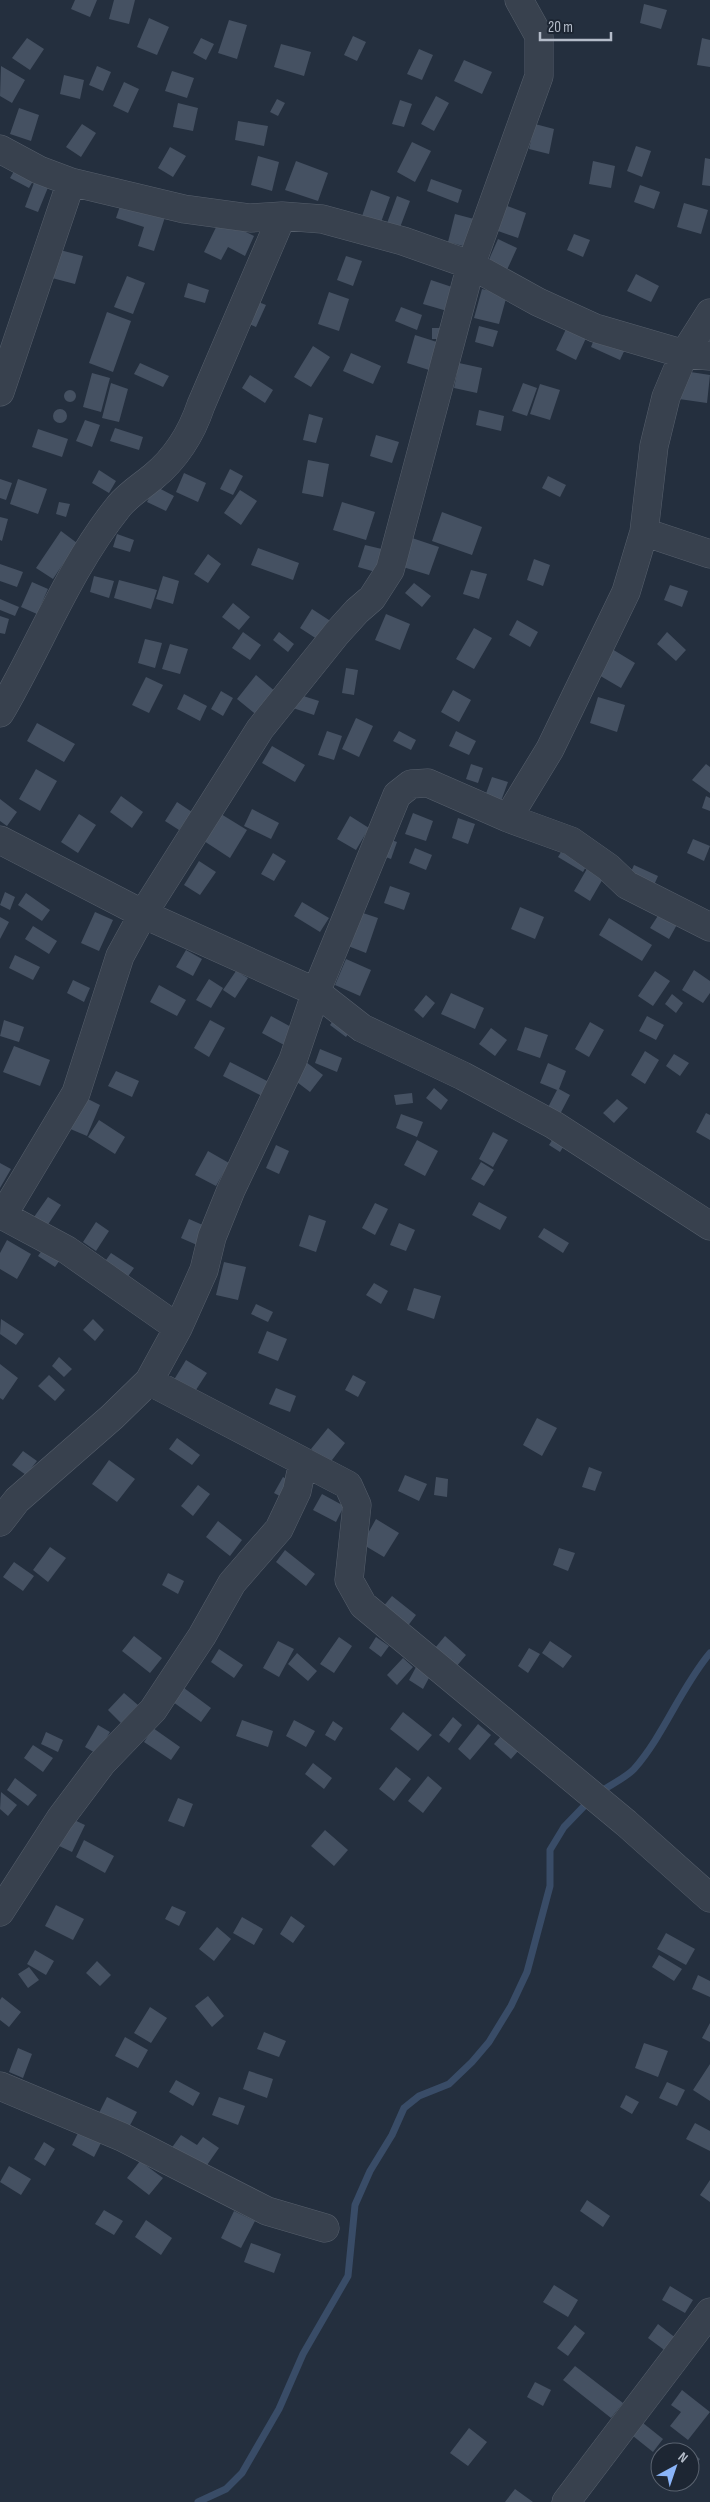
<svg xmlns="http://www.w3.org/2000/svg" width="710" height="2502" font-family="'Sofia Sans Condensed',sans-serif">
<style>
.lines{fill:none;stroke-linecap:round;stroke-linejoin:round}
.stream{stroke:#394c67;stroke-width:7}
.building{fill:#455162}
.minor-casing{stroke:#565f6c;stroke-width:29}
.minor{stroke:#38414e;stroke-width:28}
</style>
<rect width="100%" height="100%" fill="#242f3e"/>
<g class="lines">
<path class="stream" d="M599,1793C608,1786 627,1777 634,1769C664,1735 680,1689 710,1653
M198,2502L226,2489L242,2473L279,2409L303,2354L348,2276L355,2205L370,2171L392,2135L404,2108L419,2096L449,2084L472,2062L489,2042L511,2006L527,1972L550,1886V1850L564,1827L590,1800"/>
</g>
<path class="building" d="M75,0H97L90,17L71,9Z
M114,0H135L129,24L109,19Z
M644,4L667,10L661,29L640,23Z
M149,18L169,27L157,55L137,47Z
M229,20L247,25L237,59L218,53Z
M353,36L366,42L357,61L344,55Z
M27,38L44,49L30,70L12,58Z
M201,38L214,44L206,60L193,53Z
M702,38L710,40V67L697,65Z
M281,44L311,52L304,76L274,67Z
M419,49L433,55L422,80L407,74Z
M464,60L492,72L482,94L454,81Z
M1,66L25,80L12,103L0,96Z
M97,66L111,72L103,91L89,85Z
M172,71L194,78L187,98L165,91Z
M64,75L84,80L80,99L60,94Z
M124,82L139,89L128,113L113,106Z
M436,96L449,103L434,131L421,124Z
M277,99L285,103L278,116L270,112Z
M400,100L412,104L404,127L392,124Z
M178,103L198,108L193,131L173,127Z
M19,108L39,115L31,141L10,134Z
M238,121L268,126L264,146L235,140Z
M82,124L96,133L81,157L66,147Z
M535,124L554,129L549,154L529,149Z
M412,142L431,151L415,182L397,172Z
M636,146L651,151L642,177L627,171Z
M170,147L186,156L173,177L158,168Z
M258,156L279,162L272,191L251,185Z
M705,158L710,159V186L702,185Z
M296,161L328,173L318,201L285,190Z
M593,161L615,166L611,188L589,184Z
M17,166L36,176L29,188L10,178Z
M431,179L462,190L458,203L427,191Z
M35,180L49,185L38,212L25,207Z
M640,185L660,192L654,209L634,202Z
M371,190L390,197L379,228L360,222Z
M397,196L410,201L399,230L386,226Z
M122,200L166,214L154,251L138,246L144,227L116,218Z
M684,203L708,210L701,234L677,227Z
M507,206L526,213L518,238L498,231Z
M455,214L474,219L467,247L448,242Z
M220,219L254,236L245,256L228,247L221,260L204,252Z
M574,234L590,240L583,257L567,250Z
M498,239L517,248L506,272L487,264Z
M60,250L83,256L75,284L52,278Z
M346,256L362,261L353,286L337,280Z
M636,274L659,286L651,302L627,291Z
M127,276L145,283L133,314L114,307Z
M431,280L455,288L447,311L423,304Z
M188,283L209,290L205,303L184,297Z
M482,289L507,295L499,324L474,318Z
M329,292L349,299L339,331L318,324Z
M251,299L266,305L256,327L242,321Z
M401,307L422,315L417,330L395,321Z
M107,312L131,321L113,372L89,363Z
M479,326L498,331L493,347L475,342Z
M567,327L587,336L576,360L556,350Z
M432,328H446V339H432Z
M597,332L627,345L620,360L591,347Z
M415,335L440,343L432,371L407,363Z
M313,346L330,357L311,387L294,377Z
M351,353L381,366L373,384L343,371Z
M140,363L169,376L163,387L134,374Z
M459,363L482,368L477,393L454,388Z
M684,371L710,375L707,403L679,399Z
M92,373L110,378L101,412L83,407Z
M250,375L273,390L265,403L242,388Z
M111,383L128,389L119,422L102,418Z
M523,383L537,388L527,416L512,411Z
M540,384L560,390L550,420L530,414Z
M64 396a6 6 0 1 1 12 0a6 6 0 1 1-12 0Z
M53 416a7 7 0 1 1 14 0a7 7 0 1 1-14 0Z
M479,410L504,416L501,431L476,425Z
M309,414L323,418L316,443L303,440Z
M85,420L100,425L92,447L76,441Z
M115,428L143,437L139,450L110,441Z
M38,429L68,439L62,457L32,447Z
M376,435L399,442L392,463L370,456Z
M308,460L329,464L323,497L302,493Z
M230,469L243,476L233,495L220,489Z
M99,470L116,481L109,493L92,483Z
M184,473L206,483L198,502L176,492Z
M548,476L566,485L560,497L542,488Z
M0,479L12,483L6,500L0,498Z
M18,479L47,489L38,514L10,504Z
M155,486L174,496L166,511L147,502Z
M240,490L257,501L241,525L224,513Z
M59,502L70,504L66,517L56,514Z
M342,502L375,512L366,540L333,530Z
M442,512L482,527L472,555L432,541Z
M0,517L8,519L2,541L0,540Z
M61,531L77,543L53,579L36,568Z
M117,534L134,540L130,552L113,547Z
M412,538L439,547L429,575L403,567Z
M365,545L386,550L379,573L358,567Z
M258,548L299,563L293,580L251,565Z
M208,554L221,564L208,583L194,574Z
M534,559L550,565L543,586L527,580Z
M0,564L23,572L17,587L0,581Z
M471,570L487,574L479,599L463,594Z
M94,576L114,581L109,598L90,592Z
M163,576L179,581L173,604L156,599Z
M119,580L157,590L151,609L114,598Z
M32,582L48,589L37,614L21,607Z
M414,583L431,596L422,607L405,593Z
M670,585L688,591L682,607L664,600Z
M0,599L19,607L15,616L0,610Z
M233,603L250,617L239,630L222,617Z
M312,609L332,622L320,641L300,628Z
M386,614L410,624L400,650L375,640Z
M0,616L9,619L5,634L0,633Z
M517,620L538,632L530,647L509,635Z
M474,628L492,638L474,669L456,659Z
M243,632L261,645L250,660L232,648Z
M279,632L294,644L288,652L273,640Z
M667,632L686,650L676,661L657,644Z
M145,639L162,643L155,668L138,663Z
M170,644L188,649L180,674L162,669Z
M612,649L635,663L621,688L597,674Z
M346,668L358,670L354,695L342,693Z
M256,675L277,693L258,716L237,699Z
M146,677L163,685L149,713L132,705Z
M453,690L471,700L459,722L441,712Z
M221,691L233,698L223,716L211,709Z
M184,694L207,706L200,721L177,709Z
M297,694L319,701L314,715L293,708Z
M598,697L625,705L617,732L590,723Z
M356,718L373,726L359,757L342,749Z
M37,723L75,744L64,762L27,741Z
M327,731L342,736L334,760L318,755Z
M399,731L416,740L411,750L393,741Z
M456,731L476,741L469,755L449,746Z
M272,746L305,765L295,782L262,763Z
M471,764L483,768L478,783L466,779Z
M706,764L710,767V793L692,780Z
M36,769L57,781L40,811L19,799Z
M492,777L508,782L500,804L484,799Z
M121,796L143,812L132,828L110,812Z
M706,796L710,798V811L702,808Z
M0,799L17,812L7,826L0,821Z
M177,802L192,812L179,830L165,821Z
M252,809L279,823L271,839L244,826Z
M413,813L433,821L426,841L405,834Z
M79,814L96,825L78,853L61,842Z
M221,814L247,830L230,858L204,841Z
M350,816L369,828L356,850L337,839Z
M458,818L475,824L468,844L452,838Z
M386,838L397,842L391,859L380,855Z
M693,839L710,846L704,861L687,853Z
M566,844L591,858L583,872L558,857Z
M415,848L432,855L426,870L409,863Z
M273,853L286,861L274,881L261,874Z
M199,861L216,872L200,895L184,885Z
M634,865L658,876L651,892L627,881Z
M588,867L604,877L590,901L574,891Z
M390,886L410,893L404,910L384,903Z
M5,892L15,897L10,910L0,905Z
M26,893L50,910L42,921L18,905Z
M302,902L329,918L320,932L294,916Z
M520,907L544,917L535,939L511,929Z
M661,911L679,921L669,939L650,928Z
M95,912L113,920L99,951L81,943Z
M360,912L378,918L366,953L348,946Z
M0,917L9,922L0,939Z
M609,918L652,945L642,961L599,935Z
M33,926L57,941L49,954L25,939Z
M186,950L202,959L193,976L176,967Z
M15,955L40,967L33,980L9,968Z
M346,959L371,970L360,996L335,985Z
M694,970L710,981V993L703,1003L682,990Z
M236,971L248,978L235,998L223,990Z
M655,971L670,981L653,1006L638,996Z
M209,979L223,988L211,1008L196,1000Z
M73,980L90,988L84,1002L67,993Z
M159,985L186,1000L177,1016L150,1002Z
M451,993L484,1008L475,1029L441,1014Z
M672,994L683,1003L676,1013L665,1004Z
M426,995L435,1003L423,1018L414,1010Z
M337,1015L353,1027L346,1037L330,1025Z
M271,1016L293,1028L284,1045L262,1033Z
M647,1016L664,1025L656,1040L639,1031Z
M4,1020L24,1027L19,1042L0,1036Z
M210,1020L225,1028L209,1057L194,1048Z
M590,1022L604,1030L589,1057L575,1049Z
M525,1027L548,1035L540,1058L517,1050Z
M491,1028L507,1040L495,1056L479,1044Z
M14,1046L50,1060L40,1086L3,1072Z
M320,1049L342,1058L337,1072L315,1063Z
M645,1051L659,1060L645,1084L631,1075Z
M674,1054L689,1063L680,1076L666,1066Z
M230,1062L269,1082L262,1096L223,1076Z
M306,1062L323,1075L310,1092L293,1079Z
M548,1063L566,1071L559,1089L570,1095L557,1120L545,1113L557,1090L540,1083Z
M116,1071L139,1081L132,1097L108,1086Z
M434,1088L448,1100L441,1110L426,1098Z
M412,1093L413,1103L396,1105L394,1095Z
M82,1096L100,1105L87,1136L68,1128Z
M617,1099L628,1108L614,1123L603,1113Z
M706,1113L710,1115V1140L696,1132Z
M401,1114L423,1122L417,1137L396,1128Z
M99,1120L125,1137L115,1154L88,1137Z
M493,1132L508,1140L493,1167L479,1159Z
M556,1134L567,1141L560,1152L549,1145Z
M417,1140L438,1151L425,1176L404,1165Z
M276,1145L289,1151L279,1174L266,1168Z
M208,1151L229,1163L216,1186L195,1175Z
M481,1162L494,1170L484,1186L471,1179Z
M0,1163L11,1169L0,1188Z
M48,1197L61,1205L47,1226L34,1217Z
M479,1202L507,1217L500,1230L472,1215Z
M375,1203L388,1209L375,1235L362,1228Z
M309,1215L326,1221L316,1252L299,1246Z
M189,1219L205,1226L197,1245L181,1238Z
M96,1222L109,1231L96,1251L83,1242Z
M399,1223L415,1230L406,1251L390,1245Z
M544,1228L569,1243L563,1253L538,1237Z
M7,1240L31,1254L17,1279L0,1269V1253Z
M45,1246L62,1257L55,1267L38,1256Z
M111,1253L134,1268L124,1282L101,1267Z
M224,1262L246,1267L238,1300L216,1295Z
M374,1283L388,1291L381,1304L366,1295Z
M414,1288L441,1296L434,1319L407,1310Z
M256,1304L273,1312L268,1322L251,1314Z
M1,1319L24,1334L16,1345L0,1334Z
M93,1319L104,1330L95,1341L83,1330Z
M267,1331L287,1339L278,1361L258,1353Z
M59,1357L72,1369L64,1377L52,1366Z
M186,1360L207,1373L192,1396L172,1383Z
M0,1364L18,1378L3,1400L0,1398Z
M49,1375L65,1390L55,1401L38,1386Z
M353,1375L366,1382L358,1397L345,1390Z
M276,1388L296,1396L290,1412L269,1404Z
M537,1418L557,1428L542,1456L523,1445Z
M328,1428L345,1443L329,1464L311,1449Z
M177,1438L200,1455L192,1465L169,1449Z
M23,1451L37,1461L26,1475L12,1465Z
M109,1460L135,1479L117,1502L92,1484Z
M589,1467L602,1472L595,1491L582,1487Z
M405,1475L427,1484L419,1501L398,1491Z
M283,1477L296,1484L287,1500L274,1493Z
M436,1477L448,1479L447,1497L434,1495Z
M198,1485L210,1494L193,1516L181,1506Z
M322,1494L344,1506L336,1522L313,1510Z
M376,1519L399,1533L384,1557L362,1544Z
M218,1521L242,1540L230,1556L206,1537Z
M50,1547L66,1558L48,1582L33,1570Z
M559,1548L575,1553L568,1571L553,1565Z
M285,1550L315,1574L306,1586L276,1562Z
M14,1562L34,1576L23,1591L3,1577Z
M168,1573L184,1581L178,1594L162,1585Z
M392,1596L416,1615L407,1627L382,1608Z
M134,1636L162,1658L150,1673L122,1651Z
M445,1636L466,1655L456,1667L435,1648Z
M339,1637L352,1646L334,1673L320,1664Z
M376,1637L389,1646L381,1657L369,1648Z
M278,1641L294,1649L279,1677L263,1668Z
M550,1641L572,1656L563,1668L542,1653Z
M529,1648L540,1654L528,1673L518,1666Z
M219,1649L243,1665L234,1678L211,1662Z
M297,1653L317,1671L308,1681L288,1664Z
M403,1658L413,1667L397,1685L387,1675Z
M416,1667L430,1676L423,1689L409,1680Z
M184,1688L211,1708L201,1722L173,1702Z
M124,1693L138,1705L121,1723L108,1710Z
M403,1712L432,1735L418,1751L390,1729Z
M453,1717L462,1725L449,1743L439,1735Z
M242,1720L273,1731L268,1747L236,1736Z
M294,1720L315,1731L306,1747L286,1736Z
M333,1721L343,1728L335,1741L325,1735Z
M478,1724L491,1735L470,1760L458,1749Z
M98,1725L110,1732L97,1754L85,1747Z
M153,1728L180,1747L171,1760L144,1742Z
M46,1732L63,1740L58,1752L41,1744Z
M502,1735L519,1750L511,1759L494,1744Z
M33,1745L53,1758L43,1772L24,1758Z
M313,1763L332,1778L324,1789L305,1774Z
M396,1767L411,1779L394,1801L379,1789Z
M428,1776L442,1788L423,1813L408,1801Z
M15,1778L37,1795L28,1806L7,1790Z
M1,1792L17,1805L8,1816L0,1809Z
M178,1798L193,1804L184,1827L168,1821Z
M70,1818L85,1825L72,1852L57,1845Z
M325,1830L348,1850L334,1866L311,1846Z
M84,1840L114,1856L105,1873L76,1857Z
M56,1905L84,1919L73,1940L45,1926Z
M172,1906L186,1912L179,1926L165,1919Z
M291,1916L305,1926L293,1943L280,1934Z
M242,1917L263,1929L254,1945L233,1933Z
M217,1927L231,1939L214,1961L199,1949Z
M666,1933L695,1949L686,1965L657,1949Z
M35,1950L54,1961L46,1975L27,1964Z
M659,1955L682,1969L674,1981L652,1967Z
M97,1961L111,1975L100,1986L86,1973Z
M29,1967L39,1980L28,1988L18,1974Z
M698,1975L710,1981V1997L692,1989Z
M208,1996L224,2016L212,2027L195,2006Z
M2,1997L21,2012L9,2027L0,2020V2000Z
M150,2007L167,2018L151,2043L134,2033Z
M710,2023V2042L702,2038Z
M264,2032L286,2041L279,2057L257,2049Z
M125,2037L148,2050L138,2068L115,2056Z
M644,2043L668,2051L658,2077L635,2068Z
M18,2048L32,2054L23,2078L9,2072Z
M710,2064V2101L693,2090Z
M249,2071L273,2079L267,2098L243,2089Z
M176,2080L200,2093L193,2106L169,2092Z
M667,2082L685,2090L677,2106L659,2098Z
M626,2095L639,2102L632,2114L620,2107Z
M107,2097L137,2112L126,2133L97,2117Z
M219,2097L245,2106L238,2125L212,2115Z
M695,2123L710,2131V2151L686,2139Z
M79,2131L101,2143L94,2157L72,2145Z
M181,2135L197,2145L203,2137L219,2148L200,2175L168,2153Z
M44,2142L55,2149L45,2166L34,2159Z
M140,2161L163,2178L149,2195L127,2178Z
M9,2166L31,2179L21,2195L0,2182Z
M710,2180V2202L700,2195Z
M587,2200L610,2216L603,2227L580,2211Z
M104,2210L123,2221L114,2235L95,2224Z
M234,2211L255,2221L241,2248L221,2238Z
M146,2220L172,2238L161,2255L135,2237Z
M251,2243L281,2254L274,2273L244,2262Z
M554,2285L578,2300L568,2317L543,2302Z
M670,2286L693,2300L685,2313L662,2300Z
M658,2324L677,2339L667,2352L648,2338Z
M575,2325L585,2333L568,2356L557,2348Z
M575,2366L623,2403L611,2418L563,2380Z
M535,2382L551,2390L543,2406L527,2397Z
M682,2390L710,2412L688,2440L670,2426L681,2412L671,2405Z
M643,2423L663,2439L653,2452L633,2436Z
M469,2428L487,2442L468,2466L450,2453Z
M686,2448L700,2459L690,2473V2452H683Z
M515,2489L533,2502H505Z"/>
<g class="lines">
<g class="minor-casing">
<path id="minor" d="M0,149L39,170L71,182L184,209L250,218L282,216L322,219L403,241L471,265L538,302L595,328L684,354L710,356
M0,392L71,182
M644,532L710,554
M0,713C40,645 69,568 119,506C128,495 142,486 153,477C176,458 192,432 201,405L282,216
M508,818L571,841L608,867L627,885L710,927
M0,840L143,914L316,992L362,1028L463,1076L554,1125L710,1226
M0,1214L67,1250L178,1328
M3,1215L76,1093L120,956L143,914L260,729L337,633L357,611L372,598L390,570L471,265L539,76V36L519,0
M149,1381L348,1485L357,1505L349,1580L363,1605L626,1823L710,1898
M0,1522L17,1500L112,1417L149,1381L178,1328L204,1270L212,1237L231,1190L293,1060L316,992L397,795L411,784L428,783L508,818L550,749L626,592L644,532L654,446L666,397L684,354L710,313
M0,1912L60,1819L102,1763L153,1710L202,1636L232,1583L279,1529L297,1491L303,1462
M0,2086L122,2137L267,2211L325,2228
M566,2502L710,2312"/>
</g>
<use href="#minor" class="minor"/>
</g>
<g transform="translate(675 2467) rotate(40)"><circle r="24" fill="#1d2633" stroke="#59626f"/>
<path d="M0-4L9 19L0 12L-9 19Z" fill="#8ab4f8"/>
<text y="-8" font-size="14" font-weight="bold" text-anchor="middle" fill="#b4bcc9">N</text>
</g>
<path d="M540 32v8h71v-8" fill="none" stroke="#b4bcc9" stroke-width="2.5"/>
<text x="548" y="32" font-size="15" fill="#b4bcc9" stroke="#1d2633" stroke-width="4" paint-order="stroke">20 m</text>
</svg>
